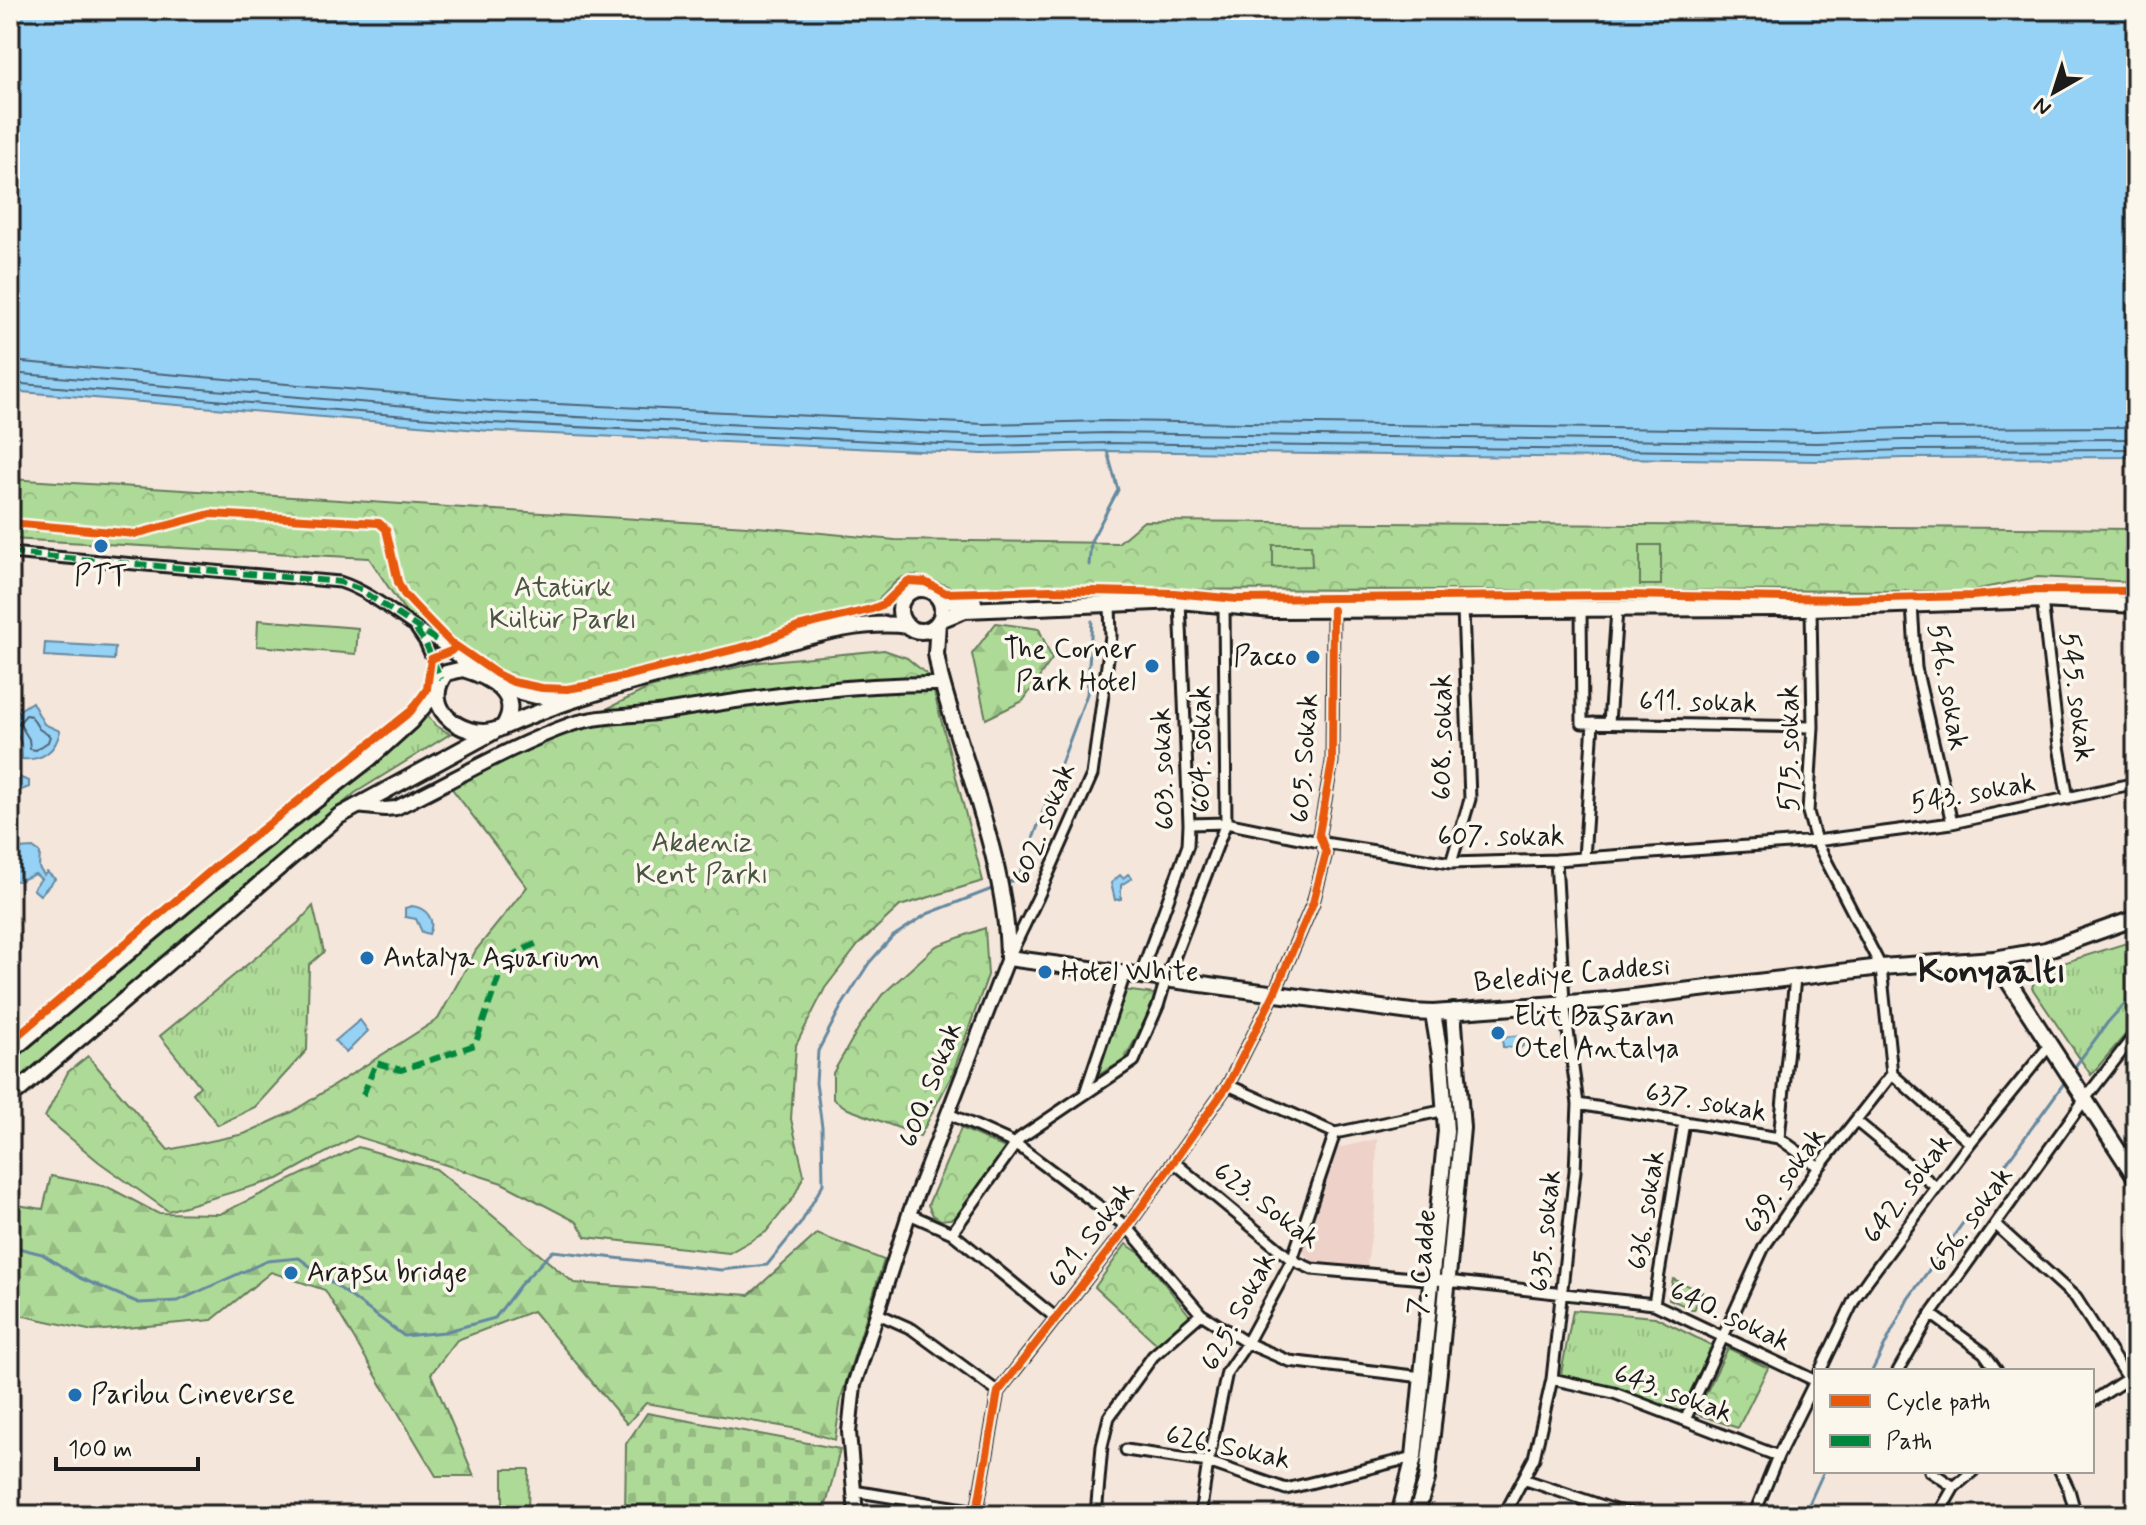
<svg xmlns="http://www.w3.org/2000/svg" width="2146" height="1525" font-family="Mynerve,sans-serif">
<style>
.built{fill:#eed2c9}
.grass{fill:url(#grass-tufts);stroke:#657b5a;stroke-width:2}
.forest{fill:url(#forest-firs);stroke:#657b5a;stroke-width:2}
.cemetery{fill:url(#cemetery-stones);stroke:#657b5a;stroke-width:2}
.park{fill:url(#park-crowns);stroke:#657b5a;stroke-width:2}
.pitch{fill:#aeda98;stroke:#657b5a;stroke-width:2}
.water{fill:#96d1f6;stroke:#65899f;stroke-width:2}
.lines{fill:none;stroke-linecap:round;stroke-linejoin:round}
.shore{stroke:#4d6473;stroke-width:2}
.stream{stroke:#65899f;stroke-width:3}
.minor-casing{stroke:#1c1c1c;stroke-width:15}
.tertiary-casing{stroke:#1c1c1c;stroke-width:18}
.secondary-casing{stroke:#1c1c1c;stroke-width:20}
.minor{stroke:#fbf7ec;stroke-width:9}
.tertiary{stroke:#fbf7ec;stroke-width:12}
.secondary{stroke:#fbf7ec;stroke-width:14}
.quiet{stroke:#00873e;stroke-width:6;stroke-dasharray:12 6;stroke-linecap:butt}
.cycleway-casing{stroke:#fbf7ec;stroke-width:13}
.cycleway{stroke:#e8590c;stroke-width:8}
.poi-dot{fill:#1f6fb2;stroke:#fbf7ec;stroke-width:3}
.labels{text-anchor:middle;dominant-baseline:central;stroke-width:7;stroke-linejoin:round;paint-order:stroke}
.poi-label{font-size:28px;fill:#1c1c1c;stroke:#fbf7ec;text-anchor:start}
.park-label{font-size:28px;fill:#485541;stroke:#fbf7ec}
.street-label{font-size:28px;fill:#1c1c1c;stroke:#fbf7ec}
.district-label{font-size:36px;font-weight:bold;fill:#1c1c1c;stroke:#fbf7ec}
</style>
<defs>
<pattern id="grass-tufts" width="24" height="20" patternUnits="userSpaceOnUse" patternTransform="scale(2)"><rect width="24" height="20" fill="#aeda98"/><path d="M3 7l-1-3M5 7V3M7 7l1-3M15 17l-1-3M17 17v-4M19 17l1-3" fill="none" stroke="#95ba82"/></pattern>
<pattern id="forest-firs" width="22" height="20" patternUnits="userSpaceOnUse" patternTransform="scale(2)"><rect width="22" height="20" fill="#aeda98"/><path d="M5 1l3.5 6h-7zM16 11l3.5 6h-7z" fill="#95ba82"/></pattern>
<pattern id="cemetery-stones" width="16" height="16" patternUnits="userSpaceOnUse" patternTransform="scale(2)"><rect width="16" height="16" fill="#aeda98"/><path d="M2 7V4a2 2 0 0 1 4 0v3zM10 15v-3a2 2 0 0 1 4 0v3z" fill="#95ba82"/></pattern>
<pattern id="park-crowns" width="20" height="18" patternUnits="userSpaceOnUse" patternTransform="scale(2)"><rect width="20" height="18" fill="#aeda98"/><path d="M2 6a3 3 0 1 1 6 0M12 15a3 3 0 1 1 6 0" fill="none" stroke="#95ba82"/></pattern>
</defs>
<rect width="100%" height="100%" fill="#f5e6dc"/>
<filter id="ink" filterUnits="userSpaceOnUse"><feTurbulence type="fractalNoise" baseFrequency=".0125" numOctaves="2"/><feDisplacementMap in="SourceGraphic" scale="16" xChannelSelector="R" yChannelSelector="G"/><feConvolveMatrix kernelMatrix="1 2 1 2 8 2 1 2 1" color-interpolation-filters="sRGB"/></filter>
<g filter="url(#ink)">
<path class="built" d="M1377,1139L1375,1210L1367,1266L1316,1264L1301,1251L1337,1148Z"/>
<path class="grass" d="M426,713L435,725L450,734L355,793L10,1089V1060L199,901L367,766Z
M313,906L324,952L309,965L307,1050L255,1107L218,1125L193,1093L200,1086L160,1036L298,923Z
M2136,940V1022L2091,1075L2032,988L2037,971Z
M1573,1310L1655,1317L1713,1346L1680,1412L1561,1374Z"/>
<path class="forest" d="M996,623L1039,629L1052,659L1023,701L986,719L972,654Z
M358,1147L436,1169L574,1283L749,1295L817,1234L884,1260L841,1398L835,1440L798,1429L646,1403L627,1424L533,1311L457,1340L431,1374L474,1476H436L325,1290L271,1272L212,1320L93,1331L10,1313V1204L43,1209L51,1176L108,1187L157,1213L220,1214Z"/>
<path class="cemetery" d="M647,1413L840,1449L827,1502L811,1515H625L626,1444Z"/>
<path class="park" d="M10,479L747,526L895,540L1118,543L1144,521L2136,529V582L2037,577L1969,591L957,589C939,585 918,568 901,578C893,582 884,597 872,605L601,686C532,702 501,685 447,644C435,635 419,626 408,614C394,597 382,577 369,558L10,539Z
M884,650L907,658L930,677L983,881L900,906L859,944L825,988L796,1045L791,1119L804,1175L794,1197L766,1232L729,1253L586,1237L577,1222L502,1183L356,1136L278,1179L168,1211L99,1162L45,1117L68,1072L88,1056L168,1150L244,1134L292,1112L438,1019L476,950L527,887L450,786L649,688L759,662Z
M985,928L988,975L952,1075L920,1136L848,1109L833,1099V1073L858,1029L882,995L936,946Z
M1123,990L1155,994L1153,1004L1124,1061L1100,1074L1096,1072Z
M961,1128L1005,1148L957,1218L941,1220L933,1215L928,1205Z
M1126,1244L1141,1254L1190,1316L1157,1344L1095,1287Z
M1728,1348L1768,1368L1738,1428L1696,1414Z"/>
<path class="pitch" d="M1273,545H1311L1312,566L1273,567Z
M1640,545H1661V585H1640Z
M258,620L358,628L356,654L257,646Z
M1673,1279L1702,1292L1694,1310L1669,1299Z
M503,1469H529L528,1511H503Z"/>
<path class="water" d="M10,10H2136V457L1904,458L1817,461L1107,451L983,454L490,431L10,391Z
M45,643L115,647L114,660L44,656Z
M32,702L44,724L60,731C56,751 42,761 22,759L21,742L10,723V716Z
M10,774L29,781V787L19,791L16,799L10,804Z
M10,814H12L15,826L10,828L11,834H14L19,842L15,845L17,849L33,848L40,853L39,868L44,875L47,872L55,879L40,895L33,889L41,879L35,874L19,881L10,880C10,869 16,860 15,851L10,848Z
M1128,874L1132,878L1121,885V899L1115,900L1111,883L1120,875L1123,878Z
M412,906C427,908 436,920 429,934L422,932L416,919L405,917V908Z
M360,1020L368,1031L346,1053L335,1041Z
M1523,1035L1524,1045L1520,1048L1503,1047L1502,1037Z"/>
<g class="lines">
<path class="shore" d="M10,361L492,401L984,424L1107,421L1817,431L1903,428L2136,427
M10,373L491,413L983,436L1107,433L1817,443L1903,440L2136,439
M10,383L491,423L983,446L1107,443L1817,453L1904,450L2136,449
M26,715L31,716L39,729L50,736L48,742L36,750L30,749L29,739L19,723Z"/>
<path class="stream" d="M1089,565L1091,541L1118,490L1107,451
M1004,884L1012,881L1021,871L1087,694L1092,621
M2071,1072L2108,1022L2136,991
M10,1246L42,1254L80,1278L139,1303L178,1301L267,1261L299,1258L404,1336L444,1332L495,1318L520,1285L553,1251L721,1270L767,1265L801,1223L823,1184L822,1127L816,1083L818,1051L841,1007L869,963L892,937L927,914L997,887
M1872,1371L1908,1299L2067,1079
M1804,1515L1824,1471"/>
<g class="minor-casing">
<path id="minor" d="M10,553L340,582C367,591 388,608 411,624C433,638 453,652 472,670
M2042,600L2059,746L2068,799
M1912,605L1916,668L1952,823
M1581,609L1582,723L1813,727
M416,629L425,642L441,679
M1609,723L1617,610
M1189,824L1226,823L1324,843L1451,863L1556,860L1816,841L1952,823L2136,783
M1584,858L1593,723
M1556,860L1564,1002L1578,1104L1575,1171L1552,1379L1534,1458L1523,1479L1615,1510L1642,1515
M1451,863L1470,799L1463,609
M1010,955L1038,897L1092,775L1111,636L1110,606
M1140,976L1188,845L1189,824L1180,601
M1892,1074L1970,1143
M1228,1085L1335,1133L1446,1110
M1085,1093L1125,974
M1578,1104L1779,1138L1819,1167
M947,1113L1016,1144L1127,1227L1201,1314L1247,1343L1289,1361L1422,1377
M1856,1121L1936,1187
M1779,1138L1795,978
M1175,1163L1292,1260L1312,1269L1447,1281L1654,1304L1816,1381
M909,1214L952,1233L1056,1318
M1996,1225L2076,1298L2136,1392
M952,1233L1020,1138L1134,1061L1158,1006L1166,979L1226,823L1224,605
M1654,1304L1684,1122
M876,1313L912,1329L998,1392
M1931,1314L1984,1353L1997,1371
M1820,1371L1855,1298L1869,1278L1970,1143L2049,1046
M1898,1371L1931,1314L2085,1099L2136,1033
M1552,1379L1614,1393L1778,1456
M2092,1402L2136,1373
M1685,1420L1764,1247L1819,1167L1892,1074L1881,967L1816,841L1808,812L1813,727L1811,608
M1126,1450L1208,1462L1286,1489L1414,1457
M1930,1471L1954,1487
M2060,1471L2069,1490L2076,1515
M853,1491L1002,1515
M977,1511L998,1392L1127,1227L1228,1085L1274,994L1313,903L1326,853L1319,834L1332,762L1333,610
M1096,1515L1102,1446L1109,1417L1153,1356L1201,1314
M1200,1515L1208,1462L1227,1372L1247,1343L1292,1260L1335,1133
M1504,1515L1523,1479
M1754,1515L1778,1456L1816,1379
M1938,1515L1954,1487L1973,1471"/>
</g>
<g class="tertiary-casing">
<path id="tertiary" d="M356,806L385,809L396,808C454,780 510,746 572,724C603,714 638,717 669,711C760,697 850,683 943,684
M856,1515L849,1432L854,1385L909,1214L1008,958"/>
</g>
<g class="secondary-casing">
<path id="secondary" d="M900 610a21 21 0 1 1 42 0a21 21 0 1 1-42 0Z
M936,595L949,601L974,602
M940,620L965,610L1180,601L1272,610L1811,608L2042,600L2136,605
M938,622L936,654L940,675C964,766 1007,864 1008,958L1411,1012L1433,1013L1609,1000L1881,967L1994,959L2046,950L2136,918
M463,669C490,677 524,695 503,727C470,745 417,710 446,673Z
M500,687L536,696L568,698
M503,727C582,692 667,673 751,652C802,639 855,619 908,626
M1994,959L2136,1178
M10,1052L230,867L369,759L411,721L430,699L437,687
M10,1098L339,816L495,731
M1399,1515L1414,1457L1446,1131L1441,1061L1433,1013
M1416,1515L1427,1479L1439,1372L1462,1128L1453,1011"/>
</g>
<use href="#minor" class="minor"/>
<use href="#tertiary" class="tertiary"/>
<use href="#secondary" class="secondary"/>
<path class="quiet" d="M10,553L340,582L359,589L438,641
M416,630L425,642L441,679
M363,1095L376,1063L401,1070L475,1045L505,959L541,941"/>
<g class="cycleway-casing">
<path id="cycleway" d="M10,523L135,534L210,514L379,523L386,529L398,582L404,594L415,606L449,641L497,674L513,682L542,688L567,689L585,686L756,644L798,627L872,609L884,604L908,581L925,582L946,593L1051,590L1174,593L1237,599L1623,595L1843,599L1972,596L2034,590L2136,591
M10,1042L215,867L411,711L427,689L431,659L451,651L456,646
M977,1511L998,1392L1127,1227L1228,1085L1274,994L1313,903L1326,853L1319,834L1332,762L1333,610"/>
</g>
<use href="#cycleway" class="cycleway"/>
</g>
</g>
<g class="poi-dot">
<circle cx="101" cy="546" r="8"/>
<circle cx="1313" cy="657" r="8"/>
<circle cx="1152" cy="666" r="8"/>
<circle cx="367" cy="958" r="8"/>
<circle cx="1045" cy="972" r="8"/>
<circle cx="1498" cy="1033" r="8"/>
<circle cx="291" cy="1273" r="8"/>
<circle cx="75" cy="1395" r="8"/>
</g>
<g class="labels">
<g class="poi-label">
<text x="101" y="576" text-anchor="middle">PTT</text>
<text x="1136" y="650" text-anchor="end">The Corner<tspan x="1136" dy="32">Park Hotel</tspan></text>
<text x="1297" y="657" text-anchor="end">Pacco</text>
<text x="383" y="958">Antalya Aquarium</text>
<text x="1061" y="972">Hotel White</text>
<text x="1514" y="1017">Elit Başaran<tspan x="1514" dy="32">Otel Antalya</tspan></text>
<text x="307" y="1273">Arapsu bridge</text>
<text x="91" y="1395">Paribu Cineverse</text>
</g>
<g class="park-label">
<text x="563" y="588">Atatürk<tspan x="563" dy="32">Kültür Parkı</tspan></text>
<text x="702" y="843">Akdeniz<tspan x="702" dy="32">Kent Parkı</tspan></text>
</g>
<g class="street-label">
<text transform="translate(1947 687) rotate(80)">546. sokak</text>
<text transform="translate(2076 697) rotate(83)">545. sokak</text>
<text transform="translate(1698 703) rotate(1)">611. sokak</text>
<text transform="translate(1443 737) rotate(-90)">608. sokak</text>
<text transform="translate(1790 748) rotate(-90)">575. sokak</text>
<text transform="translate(1202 749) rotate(-90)">604. sokak</text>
<text transform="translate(1305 758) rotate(-86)">605. Sokak</text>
<text transform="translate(1164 769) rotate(-92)">603. sokak</text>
<text transform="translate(1973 794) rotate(-10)">543. sokak</text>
<text transform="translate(1044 824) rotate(-68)">602. sokak</text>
<text x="1501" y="837">607. sokak</text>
<text transform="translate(1572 975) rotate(-5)">Belediye Caddesi</text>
<text transform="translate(931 1085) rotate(-69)">600. Sokak</text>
<text transform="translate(1706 1103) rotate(10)">637. sokak</text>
<text transform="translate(1785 1181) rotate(-55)">639. sokak</text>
<text transform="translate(1908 1189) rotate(-53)">642. sokak</text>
<text transform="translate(1266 1206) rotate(37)">623. Sokak</text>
<text transform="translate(1647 1210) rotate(-81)">636. sokak</text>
<text transform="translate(1971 1220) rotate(-54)">656. sokak</text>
<text transform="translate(1546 1231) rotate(-84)">635. sokak</text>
<text transform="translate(1092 1235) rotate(-53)">621. Sokak</text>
<text transform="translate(1423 1262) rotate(-85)">7. Cadde</text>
<text transform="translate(1239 1312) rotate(-62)">625. Sokak</text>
<text transform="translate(1730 1317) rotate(25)">640. sokak</text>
<text transform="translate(1673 1394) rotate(20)">643. sokak</text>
<text transform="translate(1228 1448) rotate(12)">626. Sokak</text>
</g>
<g class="district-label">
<text x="1992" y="972">Konyaaltı</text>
</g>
</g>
<rect width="2146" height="1525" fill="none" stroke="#fbf7ec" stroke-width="40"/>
<rect x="20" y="20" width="2106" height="1485" fill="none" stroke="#1c1c1c" stroke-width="3" filter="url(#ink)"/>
<rect x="1814" y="1369" width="280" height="104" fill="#fbf7ec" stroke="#a29f99" stroke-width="2"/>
<rect x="1830" y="1395" width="40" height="12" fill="#e8590c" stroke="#a29f99" stroke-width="2"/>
<text x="1886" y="1409" font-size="24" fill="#1c1c1c">Cycle path</text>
<rect x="1830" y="1435" width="40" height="12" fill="#00873e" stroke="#a29f99" stroke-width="2"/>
<text x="1886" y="1449" font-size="24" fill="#1c1c1c">Path</text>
<g transform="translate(2054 92) rotate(219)" stroke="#fbf7ec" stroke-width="6" paint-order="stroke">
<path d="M0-6L14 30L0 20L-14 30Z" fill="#1c1c1c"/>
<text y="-12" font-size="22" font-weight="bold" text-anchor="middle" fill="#1c1c1c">N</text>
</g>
<path d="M56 1457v12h142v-12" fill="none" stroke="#1c1c1c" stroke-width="4"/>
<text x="68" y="1457" font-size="24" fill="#1c1c1c" stroke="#fbf7ec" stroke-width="6" paint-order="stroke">100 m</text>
</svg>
